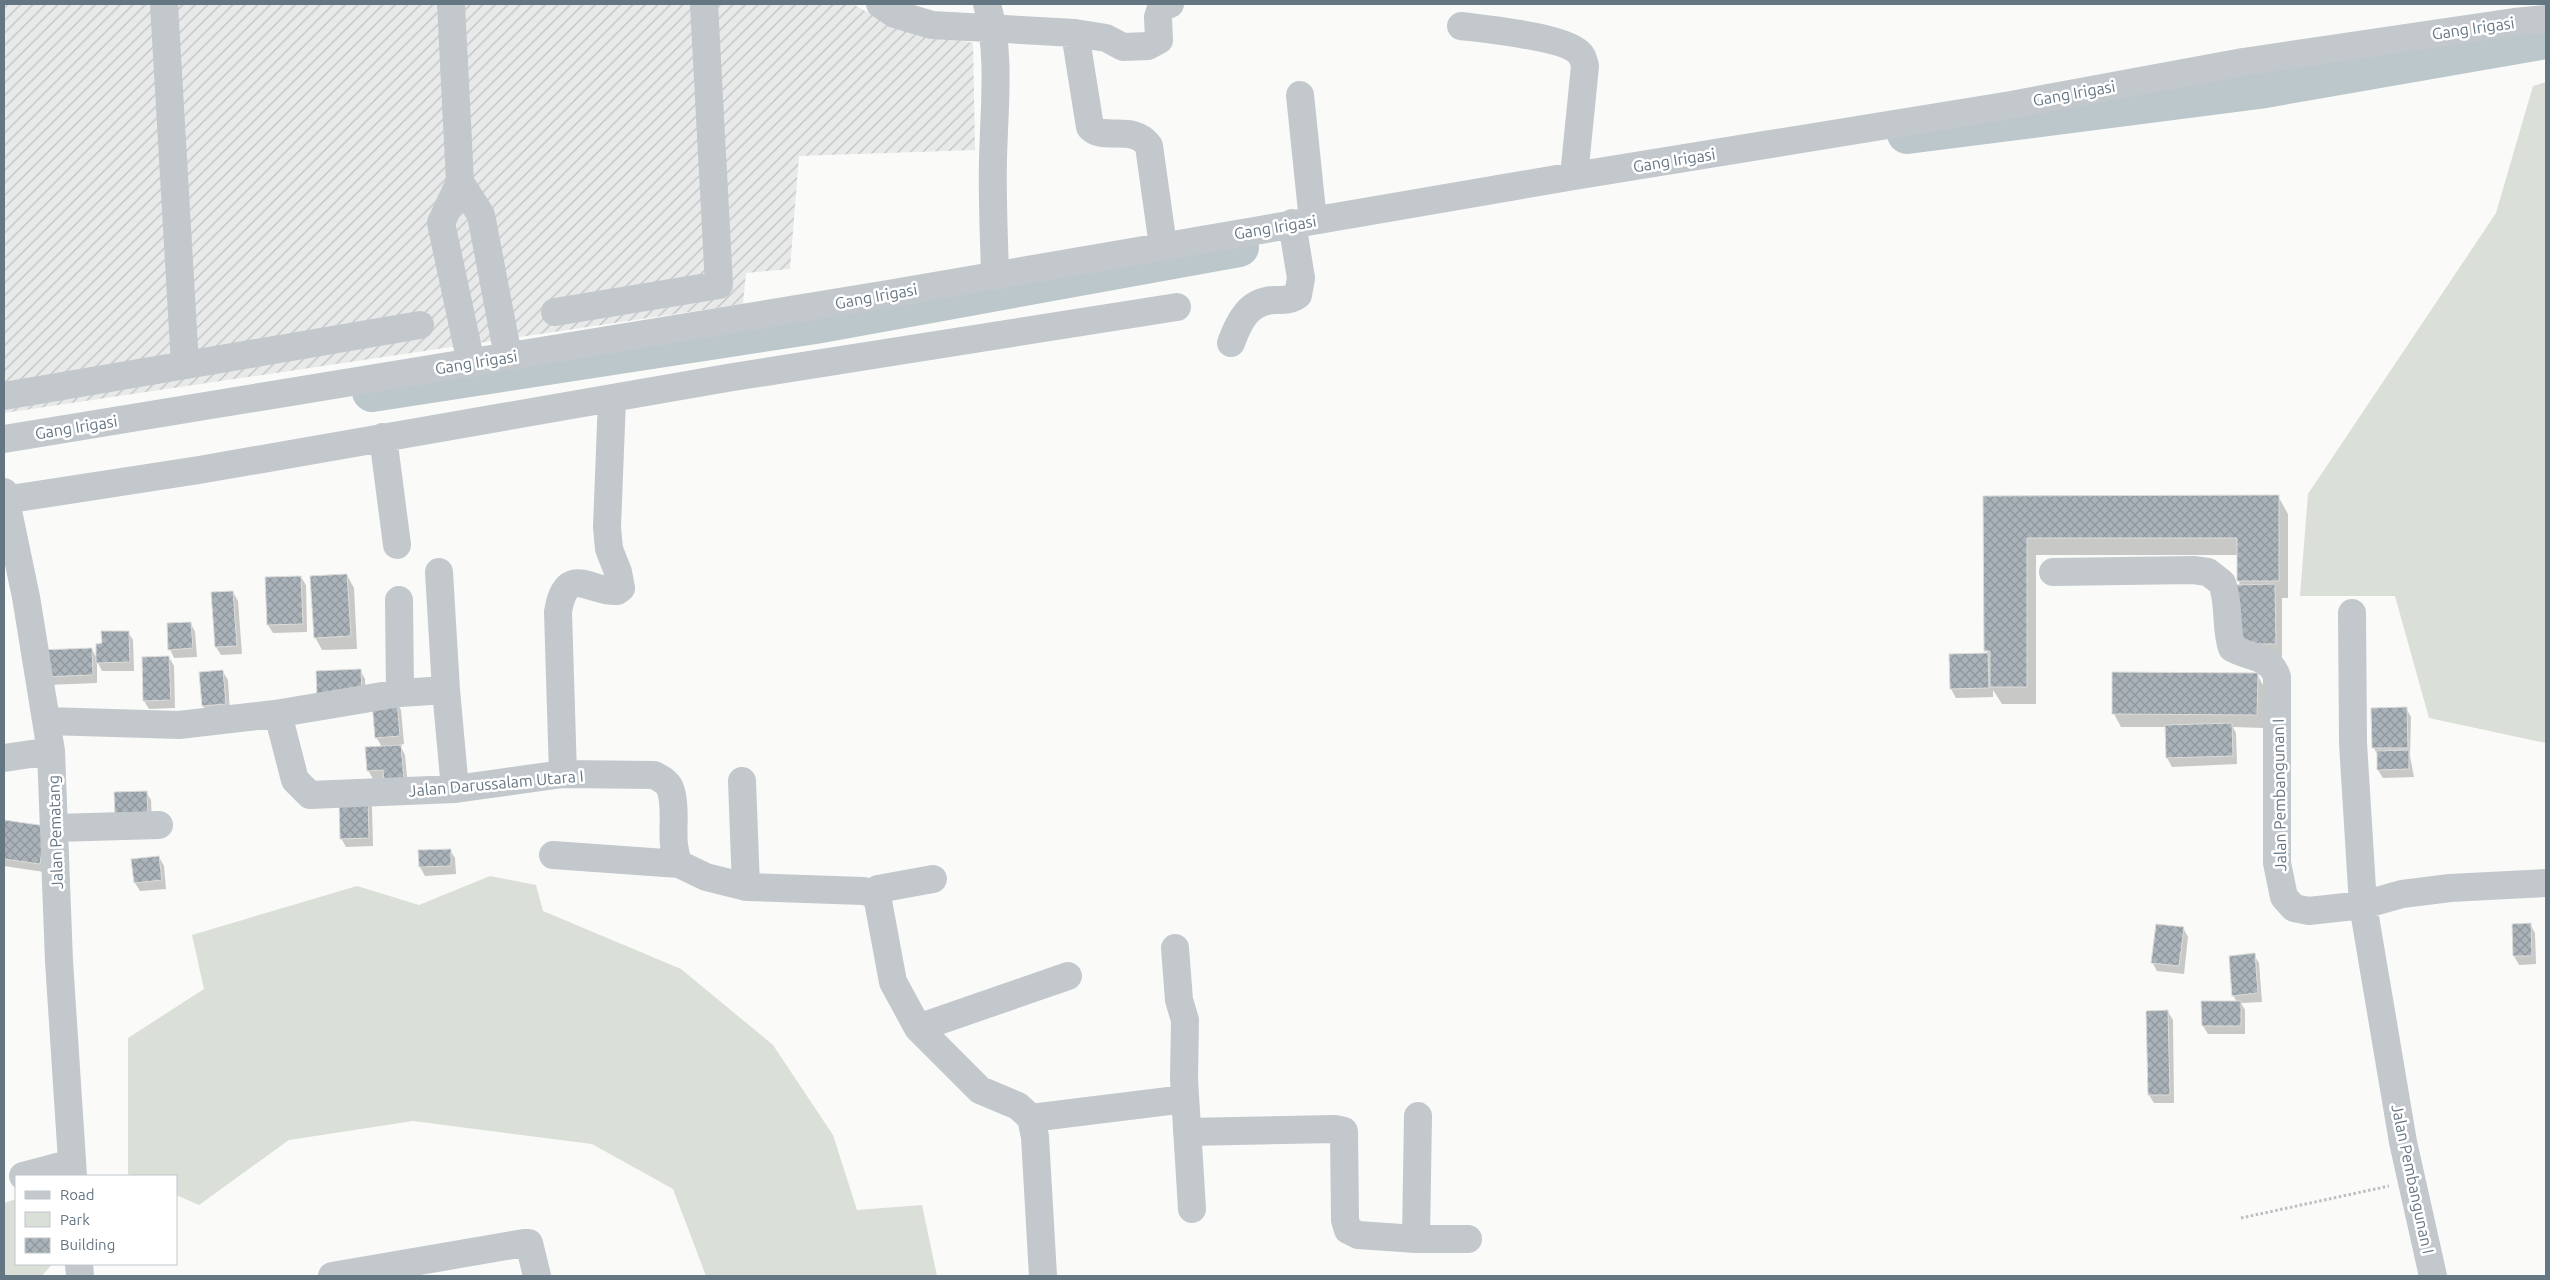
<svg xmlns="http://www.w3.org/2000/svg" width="2550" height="1280" font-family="Ubuntu,sans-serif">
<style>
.industrial{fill:url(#industrial-furrows)}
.green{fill:#dadfd7}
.shadow{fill:#0003}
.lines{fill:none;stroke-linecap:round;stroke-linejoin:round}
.river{stroke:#bbc7cb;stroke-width:40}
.building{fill:url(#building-cross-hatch);stroke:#dcdcda}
.path{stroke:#bbbfc2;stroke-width:3;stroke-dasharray:2.5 2.5;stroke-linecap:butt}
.minor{stroke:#c3c8cc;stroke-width:28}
.labels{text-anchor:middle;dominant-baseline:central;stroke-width:5;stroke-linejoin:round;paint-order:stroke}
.street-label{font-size:16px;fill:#657683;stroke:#fff}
</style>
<defs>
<pattern id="industrial-furrows" width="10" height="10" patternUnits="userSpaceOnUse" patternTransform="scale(1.25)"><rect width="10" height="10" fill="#e8e9e9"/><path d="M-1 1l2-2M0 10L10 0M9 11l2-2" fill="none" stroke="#c0c1c2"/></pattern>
<pattern id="building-cross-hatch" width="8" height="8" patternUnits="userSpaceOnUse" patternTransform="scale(1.25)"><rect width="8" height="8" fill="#aab3b9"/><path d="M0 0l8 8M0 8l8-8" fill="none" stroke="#8e969c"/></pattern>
</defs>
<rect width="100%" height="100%" fill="#fafaf8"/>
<path class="industrial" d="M4,4H853L889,25L973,43L975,150L799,156L790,269L746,273L743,304L4,413Z"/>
<path class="green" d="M2546,82V743L2429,718L2395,596H2300L2308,494L2496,213L2533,86Z
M490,876L536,885L543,911L681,969L773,1045L833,1135L857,1210L922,1205L937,1276H706L673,1189L592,1144L413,1121L289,1140L199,1205L176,1195V1176H134L128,1174V1038L204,989L192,935L357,886L419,905Z
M16,1199V1264H52L42,1276H4V1203Z"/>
<path class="shadow" d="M2278,496L2288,514V598H2282V657H2243L2238,555H2036V704H2002L1993,690V697L1956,698L1951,689L1950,655L1987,654L1985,497Z
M347,575L354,588L357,649L322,650L315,637Z
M301,577L306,585L307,632L273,633L268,625Z
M233,592L238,601L242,654L221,655L216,647Z
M191,624L195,632L197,657L174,658L170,649Z
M128,632L133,640L134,671H102L97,661V683L47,685L42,677L92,649L97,659Z
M169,657L174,666L175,708L149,709L144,701Z
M360,670L365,679L366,704L318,698Z
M223,672L228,680L230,712L208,714L203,706Z
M2257,674L2264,687V728L2233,727L2236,733L2237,764L2172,767L2167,758L2166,727H2121L2114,714Z
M396,701L401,710L404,744L400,745L405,755L408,788L385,778L373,779L368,770L382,747L376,737Z
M2406,708L2411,717L2410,756L2414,777L2383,778L2378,770V756L2374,748Z
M146,792L151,800L152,825L116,817Z
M367,799L372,807L373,846L346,847L341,838Z
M4,821L45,827L44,872L4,866Z
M450,850L455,858L456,874L425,876L420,867L419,851Z
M159,857L164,866L166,889L140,891L135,883Z
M2530,924L2535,933L2536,964L2519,965L2514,956L2513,925Z
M2183,928L2188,937L2184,974L2157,971L2152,962Z
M2254,955L2259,963L2262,1002L2241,1003L2245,1010V1034H2208L2203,1026L2237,1002L2233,995Z
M2168,1012L2173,1020L2174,1103H2154L2149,1095Z"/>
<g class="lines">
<path class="river" d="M1907,134L2259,89L2546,39
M372,392L815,324L1239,247"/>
</g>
<path class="building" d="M2279,495V581H2237V538H2027V687H1990V651H1984L1983,496Z
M347,574L351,636L314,638L310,576Z
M301,576L303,624L267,625L265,577Z
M2275,584L2276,644H2234L2233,585Z
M233,591L237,646L215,647L211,592Z
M191,622L193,648L168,650L167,623Z
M101,631H129L130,662L96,663V644L102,643Z
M92,648L93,675L40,677L39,650Z
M1988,653L1989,688L1950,689L1949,654Z
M169,656L171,700L143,701L142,657Z
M361,669L362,696L317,698L316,671Z
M223,670L226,704L202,706L199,672Z
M2112,672L2258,673L2257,715L2112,714Z
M397,700L400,736L375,738L372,702Z
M2407,707L2408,748H2372L2371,708Z
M2232,723L2233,756L2166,758L2165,725Z
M401,745L404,780L384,781L383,770L367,771L365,747Z
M2409,750V769L2377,770V751Z
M147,791L148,816L115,818L114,792Z
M368,797L369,838L340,839L339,798Z
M4,820L46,826L40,864L4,859Z
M451,849V866L419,867L418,850Z
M159,856L162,880L134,883L131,859Z
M2531,923L2532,956H2513L2512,924Z
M2156,924L2184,927L2179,966L2151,963Z
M2255,953L2258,993L2232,996L2229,956Z
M2201,1001H2241V1026H2202Z
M2168,1010L2170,1095H2148L2146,1011Z"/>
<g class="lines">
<path class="path" d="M2241,1218L2389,1186"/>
<path class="minor" d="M164,4L185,365
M451,4L460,182L441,223L471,363
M880,4L895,14L932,25L1075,33L1106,38L1123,47L1148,46L1159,40L1158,17L1161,8L1170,4
M987,4C1001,54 994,108 993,160C992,198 994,236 995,274
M1461,26C1484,29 1569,37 1581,55C1583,57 1584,63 1585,66L1574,176
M1075,33L1090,127C1103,142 1133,123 1149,146L1163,246
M1300,95L1313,221
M460,182L481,215L508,356
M555,312L719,285L704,4
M1231,343C1239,321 1249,300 1276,300C1284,300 1292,300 1298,295L1301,278L1292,223
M4,396L420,325
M383,437L397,545
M4,439L888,294L1574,176L2011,105L2243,62L2514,22L2546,19
M4,492L26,597L51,751L59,961L73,1176
M4,500L199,470L727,378L1177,307
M439,572L446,690L455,789
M2053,572L2193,570L2208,572L2222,583C2230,604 2225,628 2232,648C2249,658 2270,655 2277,677V863L2284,897L2294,908L2309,911L2363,905L2402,894L2450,888L2546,883
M399,600L400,693
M2352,613L2353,743L2363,905L2403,1142L2433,1276
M275,714L400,693L446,690
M47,721L179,725L275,714L279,718L295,780L310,795L455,789L563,774L654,775C661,779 669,782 671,791C678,814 668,840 679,864L706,877L746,887L863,891L872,893L878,901L893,982L918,1028L980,1090L1018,1106L1031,1118
M4,758L51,751
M563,774L558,612C566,562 591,593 617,591L621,588L618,572L609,549L607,527L612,399
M742,781L746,887
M55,828L159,825
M553,855L679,864
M872,893L878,889L933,879
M1175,948L1179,1000L1185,1020L1184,1079L1192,1209
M918,1028L1068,976
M1031,1118L1035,1137L1043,1276
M1031,1118L1185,1099
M1187,1132L1335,1129L1344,1131L1345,1220L1348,1230L1358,1235L1416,1239L1418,1116
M23,1176L72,1163
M1416,1239H1468
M79,1264L80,1276
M332,1276L524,1243H529L537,1276"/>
</g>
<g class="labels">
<g class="street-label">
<text transform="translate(2473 28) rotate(-8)">Gang Irigasi</text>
<text transform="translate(2074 93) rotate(-10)">Gang Irigasi</text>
<text transform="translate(1674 160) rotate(-9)">Gang Irigasi</text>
<text transform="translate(1275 227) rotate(-9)">Gang Irigasi</text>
<text transform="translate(876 296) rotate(-10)">Gang Irigasi</text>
<text transform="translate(476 362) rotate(-9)">Gang Irigasi</text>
<text transform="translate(76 427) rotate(-9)">Gang Irigasi</text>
<text transform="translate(496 783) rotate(-5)">Jalan Darussalam Utara I</text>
<text transform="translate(2279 795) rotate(-91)">Jalan Pembangunan I</text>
<text transform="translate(55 832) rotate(-92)">Jalan Pematang</text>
<text transform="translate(2413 1179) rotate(78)">Jalan Pembangunan I</text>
</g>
</g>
<rect width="2550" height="1280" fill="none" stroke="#657683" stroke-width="10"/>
<rect x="15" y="1175" width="162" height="90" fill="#ffffff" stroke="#c1c8cd"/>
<rect x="25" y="1191" width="25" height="8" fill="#c3c8cc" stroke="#c1c8cd"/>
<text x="60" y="1200" font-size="15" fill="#657683">Road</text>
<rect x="25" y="1212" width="25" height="15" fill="#dadfd7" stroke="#c1c8cd"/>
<text x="60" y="1225" font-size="15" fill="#657683">Park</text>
<rect x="25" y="1238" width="25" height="15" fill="url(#building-cross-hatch)" stroke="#c1c8cd"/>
<text x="60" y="1250" font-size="15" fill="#657683">Building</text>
</svg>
